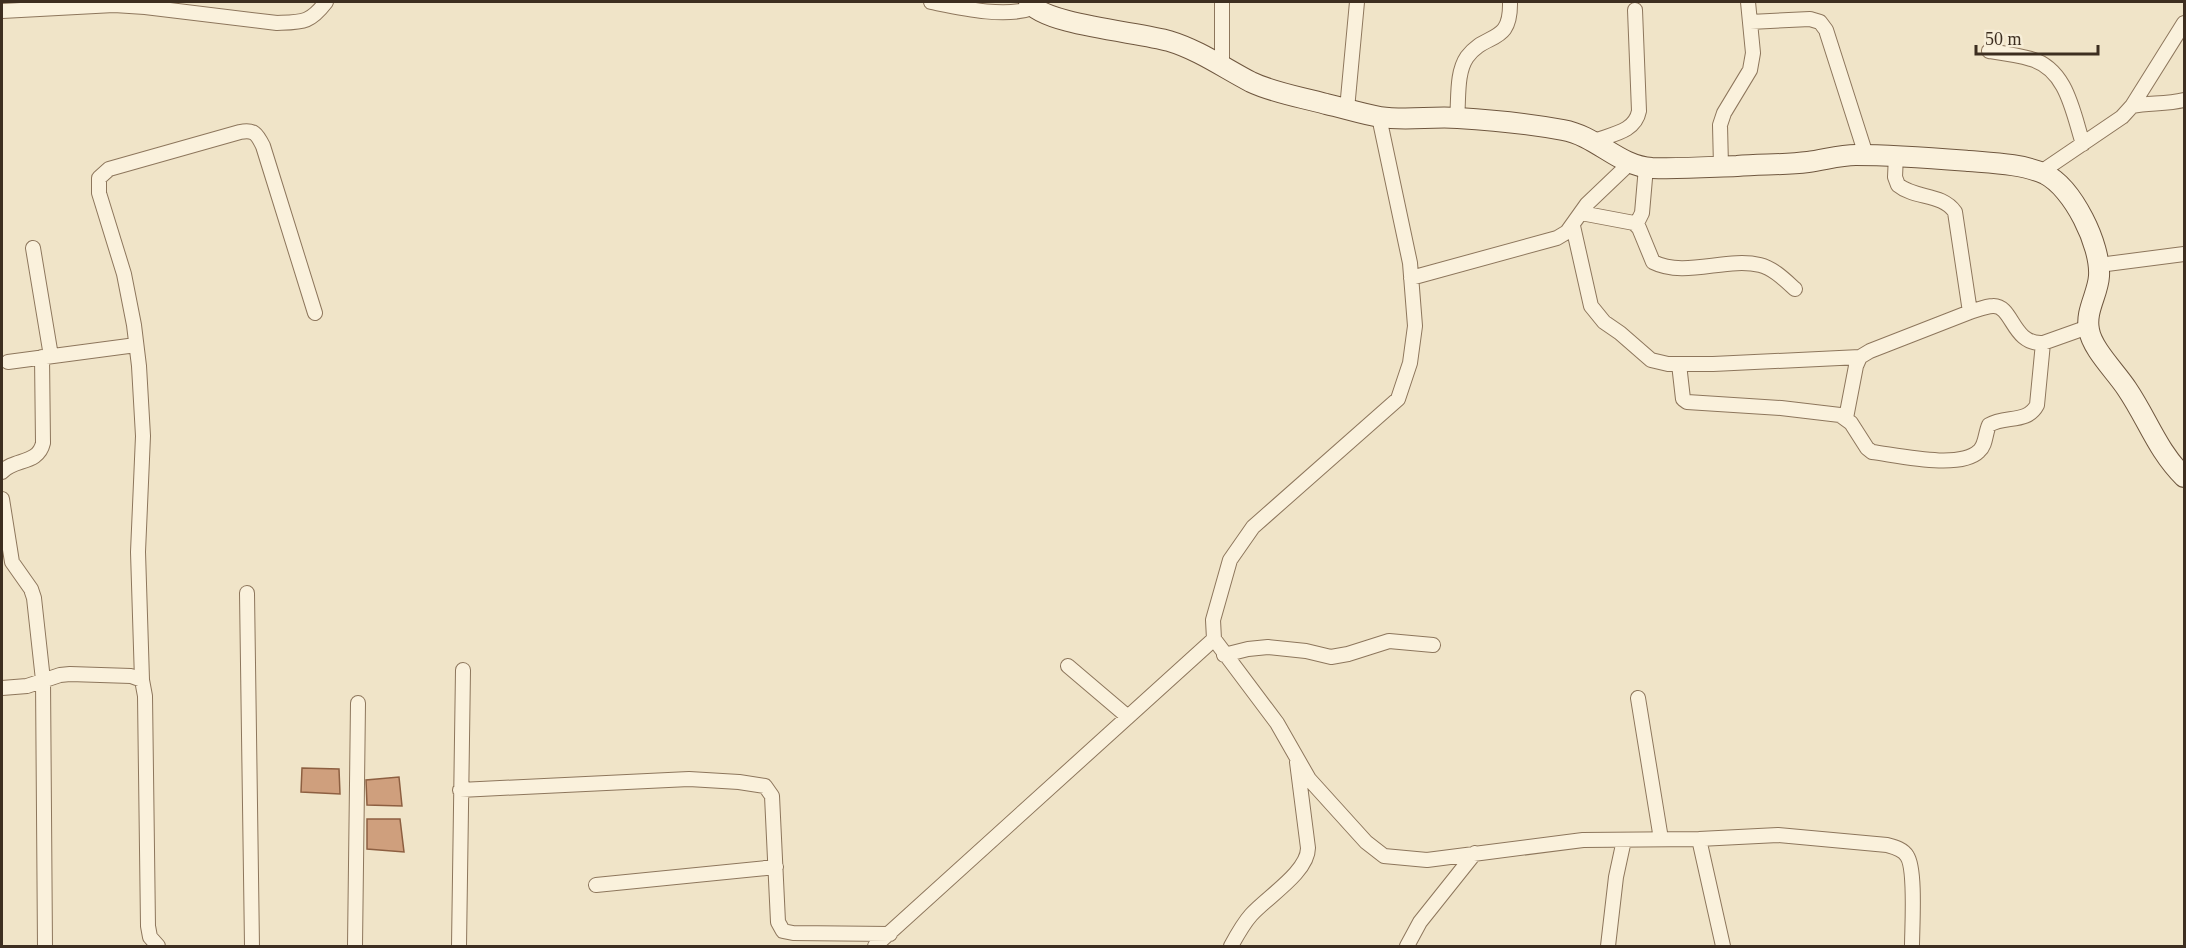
<svg xmlns="http://www.w3.org/2000/svg" width="2186" height="948" font-family="'Times New Roman',serif">
<style>
.building{fill:#cf9f7d;stroke:#8d5f41;stroke-width:1.5}
.lines{fill:none;stroke-linecap:round;stroke-linejoin:round}
.street-casing{stroke:#8d765c;stroke-width:16}
.secondary-casing{stroke:#6f573f;stroke-width:22}
.street{stroke:#faf1dc;stroke-width:14}
.secondary{stroke:#faf1dc;stroke-width:20}
</style>
<rect width="100%" height="100%" fill="#f0e4c8"/>
<path class="building" d="M302,768L339,769L340,794L301,792Z
M399,777L402,806L367,805L366,780Z
M367,819H400L404,852L367,849Z"/>
<g class="lines">
<g class="street-casing">
<path id="street" d="M931,2C961,8 1004,18 1033,8
M1222,2V66
M2,11L114,5L145,7L277,23C303,22 310,23 326,2
M1750,22L1810,19L1820,22L1826,30L1866,155
M1989,51C2003,53 2018,55 2031,59C2067,69 2073,113 2083,144
M2132,106C2150,103 2167,104 2184,100
M1347,109L1357,2
M1379,117L1410,263L1415,326L1410,363L1398,399L1253,527L1230,560L1213,620L1214,639L1277,723L1309,779L1366,842L1384,856L1427,860L1583,840L1699,839L1778,835L1887,845C1894,847 1903,849 1907,856C1916,869 1912,928 1912,946
M1457,118C1459,99 1456,73 1467,57C1486,31 1511,46 1510,2
M1594,141C1612,134 1635,132 1639,111L1635,10
M1896,155L1895,177L1898,185C1915,199 1942,193 1955,212L1970,312C1977,310 1986,306 1993,306C2013,305 2012,345 2043,343L2088,327
M1721,166L1720,125L1724,113L1750,70L1753,53L1748,2
M2041,172L2122,117L2132,106L2184,23
M1581,213L1634,223L1639,228L1653,262C1685,278 1726,257 1760,265C1773,268 1785,280 1795,289
M1636,225L1642,213L1646,167
M1573,226L1591,306L1604,322L1620,333L1651,360L1668,364H1713L1860,357
M33,248L51,356
M2099,265L2184,254
M1411,278L1557,238L1567,232L1587,204L1630,163
M8,362L136,345
M1679,364L1683,399L1687,402L1781,408L1840,415L1851,423L1867,448L1872,452C1897,455 1960,470 1979,451C1986,445 1985,434 1989,425C2005,415 2027,424 2037,405L2043,343
M1846,418L1856,366L1860,357L1870,351L1970,312
M2,472C14,458 38,465 43,443L42,357
M2,499L12,562L31,589L34,598L43,680L45,946
M247,593L252,946
M1224,655L1248,649L1268,647L1306,651L1331,657L1348,654L1389,641L1433,645
M1068,666L1128,717
M142,680L138,552L143,436L139,366L134,325L124,274L99,193V178L109,169L240,132C254,129 257,134 263,146L315,313
M2,688L27,686L60,675L70,674L131,676L142,680L145,696L148,926L150,937L158,946
M1638,698L1661,839
M460,790L689,779L739,782L765,786L772,796L778,922L783,931L793,933L890,934
M1699,839L1723,946
M596,885L776,867
M355,946L358,703
M459,946L463,670
M875,946L1214,639
M1231,946C1237,935 1243,924 1251,915C1267,897 1308,872 1308,848L1297,762
M1407,946L1420,922L1475,853
M1608,946L1616,877L1624,840"/>
</g>
<g class="secondary-casing">
<path id="secondary" d="M1029,2C1044,25 1139,32 1169,41C1199,50 1224,68 1251,82C1274,93 1301,97 1326,104C1344,108 1362,114 1380,117C1406,121 1432,116 1458,118C1491,120 1531,124 1563,130C1597,136 1618,166 1652,168C1681,169 1709,167 1737,166C1760,164 1784,165 1808,162C1824,160 1840,155 1856,155C1894,155 1931,158 1969,161C1993,163 2023,164 2045,174C2073,188 2101,245 2099,276C2098,294 2085,311 2089,330C2092,349 2116,372 2127,389C2148,420 2157,450 2184,477"/>
</g>
<use href="#street" class="street"/>
<use href="#secondary" class="secondary"/>
</g>
<rect width="2186" height="948" fill="none" stroke="#3d2e20" stroke-width="6"/>
<path d="M1976 45v9h122v-9" fill="none" stroke="#3d2e20" stroke-width="3"/>
<text x="1985" y="45" font-size="18" fill="#3d2e20" stroke="#f7eed8" stroke-width="4.5" paint-order="stroke">50 m</text>
</svg>
